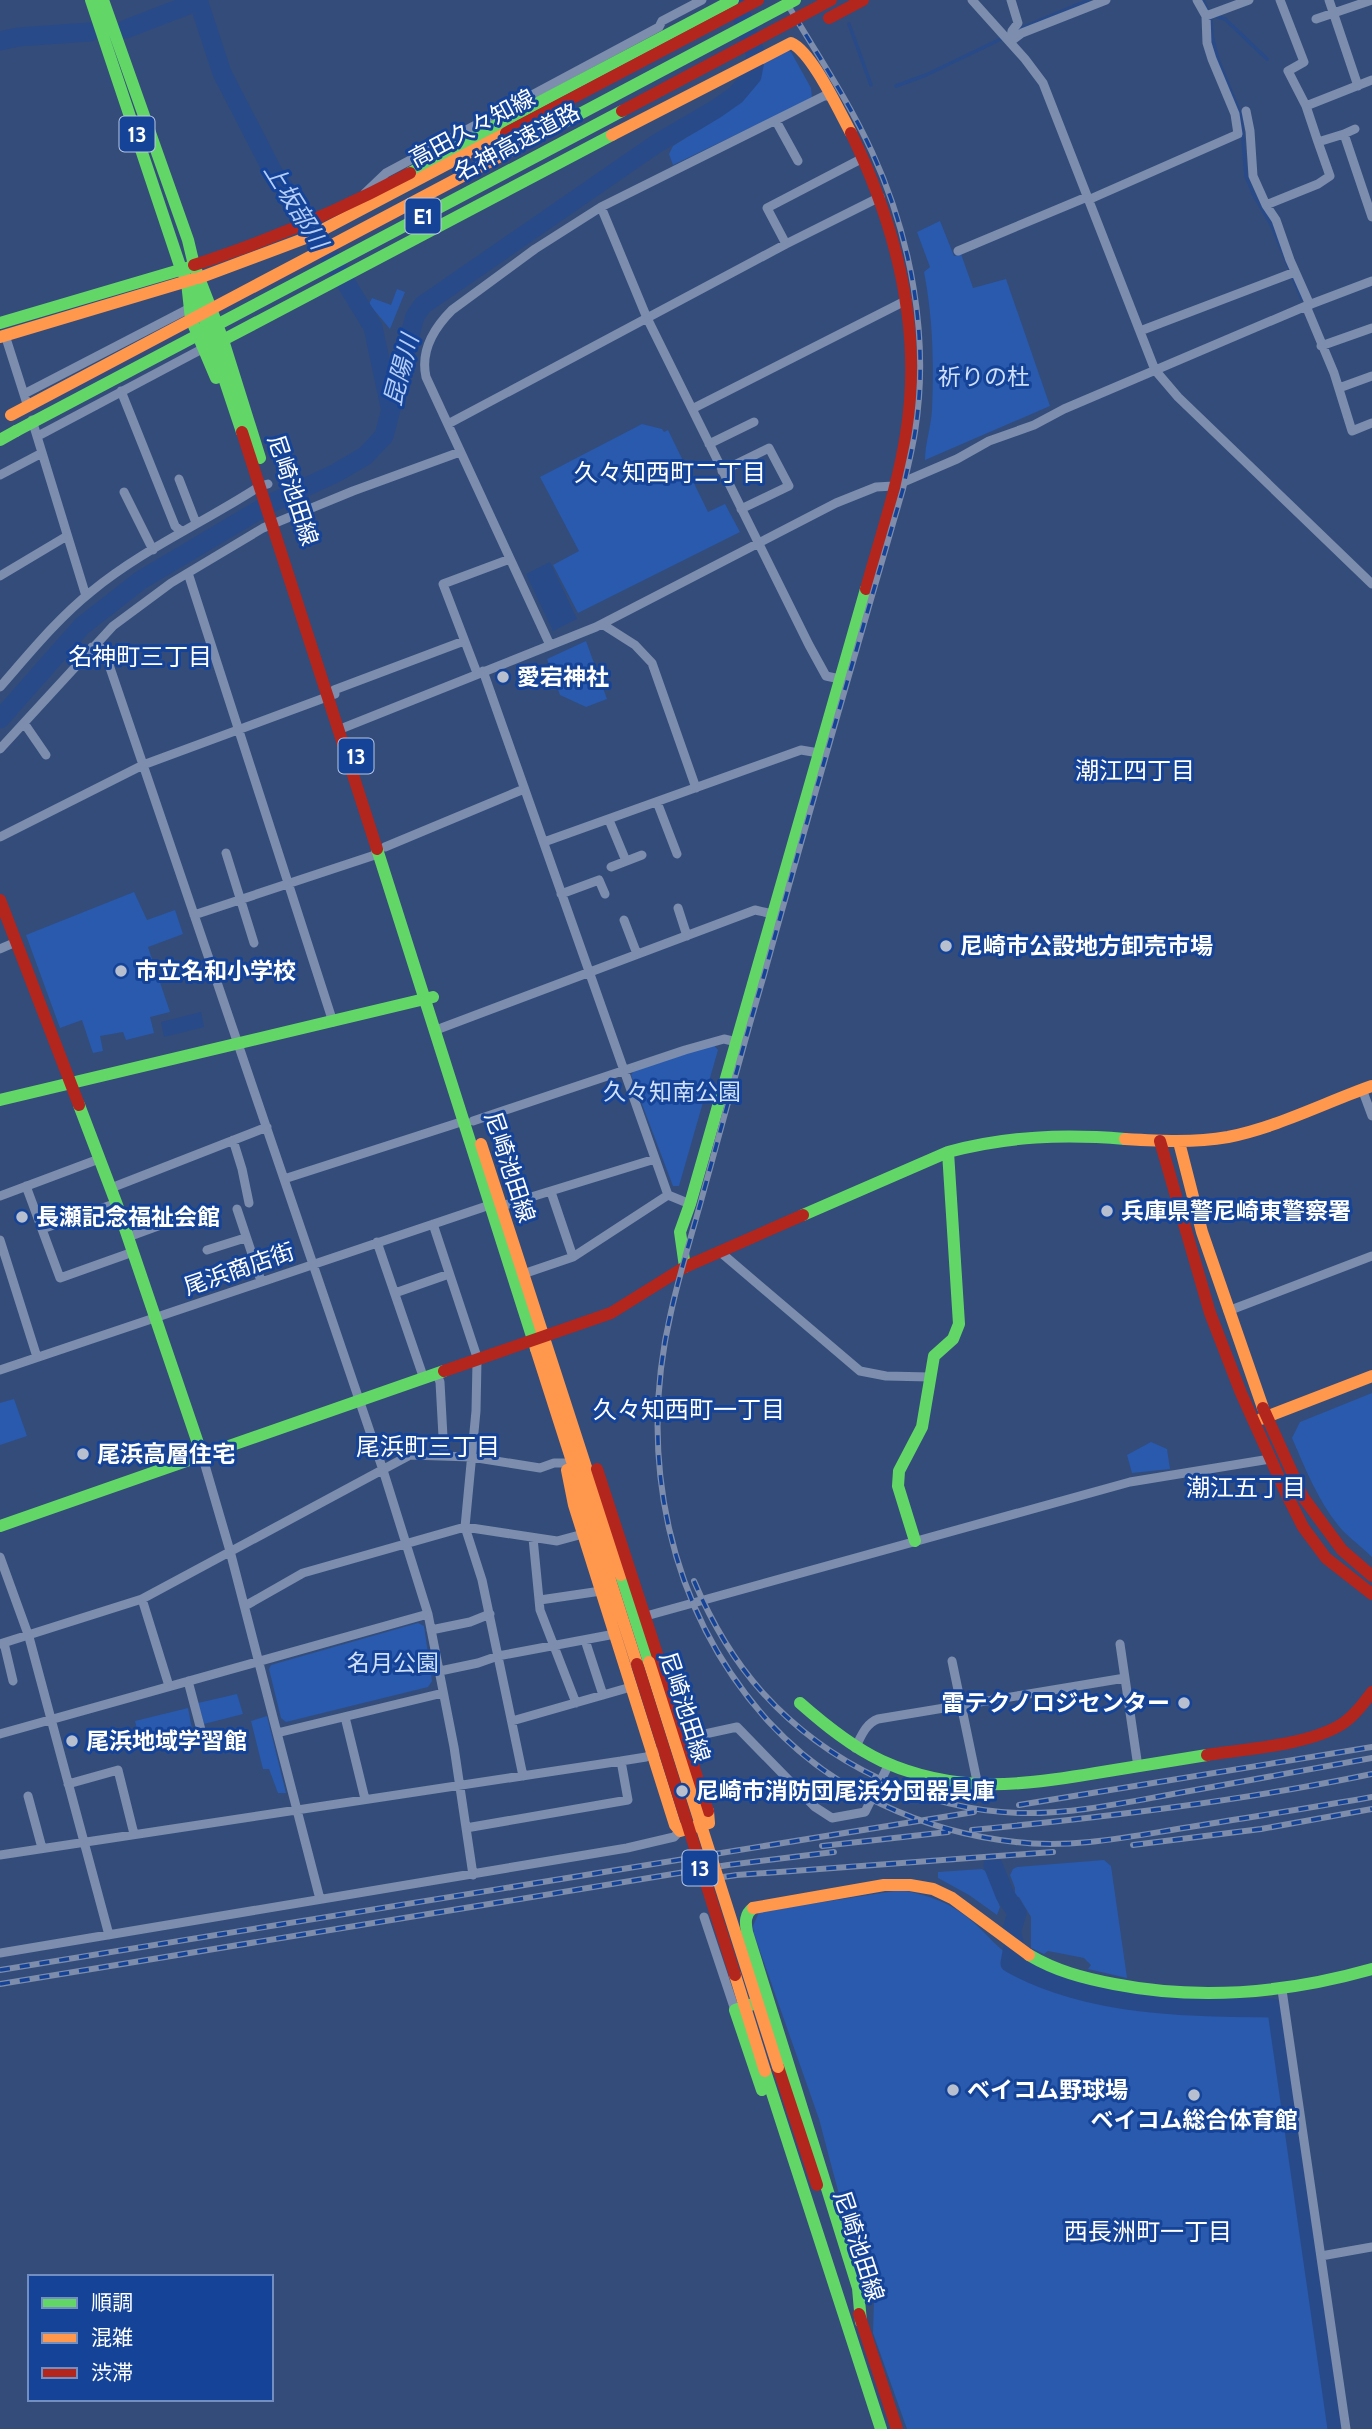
<svg xmlns="http://www.w3.org/2000/svg" width="1372" height="2429" font-family="Cabin,'Noto Sans JP',sans-serif">
<style>
.green{fill:#295aae}
.water{fill:#294a89}
.lines{fill:none;stroke-linecap:round;stroke-linejoin:round}
.stream{stroke:#294a89;stroke-width:3.5}
.river{stroke:#294a89;stroke-width:19}
.street{stroke:#7c8dad;stroke-width:9}
.fast{stroke:#63d668;stroke-width:12}
.slow{stroke:#ff974d;stroke-width:12}
.jam{stroke:#b3261e;stroke-width:12}
.rail-casing{stroke:#7d8dab;stroke-width:6}
.rail{stroke:#154398;stroke-width:3.5;stroke-dasharray:10;stroke-linecap:butt}
.fast-bridge{stroke:#63d668;stroke-width:12}
.slow-bridge{stroke:#ff974d;stroke-width:12}
.jam-bridge{stroke:#b3261e;stroke-width:12}
.poi-dot{fill:#b8c0d0;stroke:#154398;stroke-width:2.5}
.labels{text-anchor:middle;dominant-baseline:central;stroke-width:6;stroke-linejoin:round;paint-order:stroke}
.shield{fill:#154398;stroke:#b9c7e0;stroke-width:2}
.shield-label{font-size:21px;font-weight:bold;fill:#fff}
.street-label{font-size:23px;fill:#fff;stroke:#154398}
.park-label{font-size:23px;fill:#cfe0fd;stroke:#154398}
.poi-label{font-size:23px;font-weight:bold;fill:#fff;stroke:#154398;text-anchor:start}
.water-label{font-size:24px;font-style:italic;fill:#b4cef9;stroke:#154398}
.neighbourhood-label{font-size:24px;fill:#fff;stroke:#154398}
</style>
<rect width="100%" height="100%" fill="#334c7a"/>
<path class="green" d="M785,50L791,52L811,88L812,98L673,165L669,154L673,146C708,123 755,104 765,60Z
M940,221L954,256L961,254L973,288L1006,279L1050,406L925,460C925,444 931,427 932,410C934,364 933,318 924,272L930,267L917,232Z
M397,289L405,292L390,329L369,304L372,298L391,305Z
M642,424L662,429L664,432L668,430L708,512L725,504L740,532L578,613L553,565L579,551L540,477Z
M586,641L607,699L586,707L560,695L547,659Z
M134,892L147,920L175,910L183,934L148,947L170,1012L150,1017L154,1033L126,1040L123,1032L100,1036L103,1051L93,1053L82,1020L60,1028L26,935Z
M713,1044L718,1050L679,1186H673L631,1075L634,1071Z
M1372,1393V1557C1363,1548 1352,1540 1343,1531C1319,1504 1306,1470 1292,1438L1300,1422Z
M14,1399L27,1436L0,1445V1403Z
M1151,1442L1167,1449L1170,1469L1132,1473L1127,1455Z
M418,1623L424,1626L432,1681L428,1687L286,1722L281,1718L269,1669L271,1665Z
M237,1694L243,1714L204,1724L198,1703Z
M188,1708L192,1729L140,1741L135,1721Z
M267,1716L286,1793H278L269,1769H263L251,1721Z
M1104,1860L1111,1866L1127,1978L1088,1969L1091,1965L1084,1958L1048,1951L1044,1954L1031,1948V1917L1019,1897H1015V1888L1010,1875L1013,1869L1017,1867Z
M982,1869L987,1872L1000,1907L997,1915L969,1895L938,1878V1872Z
M901,1890C928,1895 952,1903 973,1922C988,1935 1000,1951 1017,1961C1027,1967 1037,1969 1047,1973C1119,2000 1197,2010 1274,2004L1277,2008L1297,2138L1311,2270L1334,2429H907L873,2333L874,2298L841,2202L819,2119L754,1934L753,1926L759,1912Z"/>
<path class="water" d="M550,562L577,619L553,631L526,574Z
M201,1012L204,1027L164,1037L161,1022Z"/>
<g class="lines">
<path class="stream" d="M1203,0L1211,20L1212,36L1218,60L1241,116L1246,176L1254,195L1272,226L1302,299
M1215,16L1225,19L1267,59
M849,24L871,85
M1019,29L1089,0
M896,86L926,75L1001,39"/>
<path class="river" d="M198,0L222,73L273,172L307,219L373,327L390,407
M126,29L199,1
M0,41L18,37L90,32
M0,719L82,626L141,580L269,504L336,473L365,456L384,436L415,316L423,305L656,144L716,109L736,95L752,76L756,55L736,0
M993,1865L1005,1895L1017,1913L1011,1933L1014,1941L1010,1963C1086,2006 1188,2008 1273,2008L1277,2011L1337,2429"/>
<path class="street" d="M972,0L1025,59L1043,83L1155,370L1178,397L1372,584
M1280,0L1304,62L1288,71L1306,106
M1329,0L1358,86
M1206,16L1249,0
M1316,19L1372,0
M1010,42L1022,33L1106,0
M1010,42L1012,31L1018,23L1011,0
M1372,80L1306,106L1318,142L1344,134L1372,217
M1246,111L1250,131L1253,176L1266,205L1276,220L1290,260L1310,305
M776,121L798,161
M1344,134L1355,129
M365,193L386,173L659,27L662,21L702,0
M1088,200L1238,134L1235,114L1212,59L1207,43L1206,16L1197,0
M1266,205L1318,184L1330,176L1318,142
M601,207L647,318L809,645L826,676L840,679
M786,244L767,208L863,158
M958,251L1087,197
M1306,306L1334,373L1352,431L1372,423
M1140,331L1295,272
M5,335L28,407
M1321,346L1372,328
M1339,388L1372,376
M121,391L175,526L182,532
M24,394L188,309
M692,409L907,300
M32,420L86,596
M448,424L786,244L880,197
M38,436L202,349
M709,444L754,422
M722,471L769,448L789,486L741,509
M0,475L42,453
M179,479L196,523
M124,492L153,550
M188,573L333,1022
M0,576L67,536
M602,624L635,645L652,663L696,788
M550,645L426,377C420,350 434,328 452,310L535,249L601,207L824,96H829
M92,647L101,648L105,653L383,1470L428,1614L454,1747L473,1875
M483,671L668,1195L690,1204
M477,673L443,584L510,559
M0,687C29,654 57,619 92,591C143,549 205,522 260,486L268,484
M334,690L464,641
M24,723L46,755
M338,730L596,627L836,503L876,487L894,486L957,459L989,441L1034,425L1064,409L1306,306L1372,281
M0,749L113,626L171,583L263,528L353,491L460,452
M657,802L677,854
M609,820L626,861
M0,837L143,765L335,694
M544,842L801,750L819,753
M385,847L524,789
M226,853L254,943
M611,867L642,855
M561,894L599,880L605,894
M678,908L687,936
M194,915L378,854
M624,920L637,954
M0,949L16,942
M436,1030L755,910L773,914
M1362,1089L1372,1116
M473,1121L685,1050L724,1039L737,1042
M233,1140L242,1169L249,1203
M284,1179L464,1121
M26,1186L60,1278L133,1252
M111,1188L267,1127
M551,1192L573,1257
M0,1196L99,1159
M237,1209L261,1281
M433,1224L478,1360
M42,1229L117,1203
M128,1237L188,1215
M0,1240L37,1357
M377,1242L424,1379
M207,1250L245,1238
M719,1251L860,1371L886,1376L930,1377
M523,1274L573,1257L668,1195
M395,1293L449,1274
M1228,1311L1372,1256
M477,1361L476,1411L465,1527L482,1580L523,1776
M0,1370L481,1208L490,1205L502,1206L655,1159
M437,1375L440,1382L444,1455
M202,1455L230,1551L320,1899
M533,1538L540,1610L576,1703
M0,1557L29,1637L109,1935
M142,1599L169,1686
M540,1600L601,1591
M245,1606L303,1573L465,1527L557,1541L583,1534
M646,1616L1130,1482L1270,1459
M431,1630L470,1622L490,1614
M585,1640L603,1695
M4,1643L13,1681
M0,1644L142,1599L410,1455L471,1457L540,1468L554,1463H565
M1120,1644L1138,1767
M952,1661L978,1786
M440,1671L478,1663L498,1656L615,1634
M188,1681L201,1730
M345,1717L365,1799
M512,1721L631,1687
M277,1733L443,1693
M0,1734L428,1614
M683,1744L691,1737L737,1727L815,1807L832,1818L865,1812L889,1764
M855,1748C861,1737 865,1724 878,1719L1125,1678
M68,1784L118,1770L134,1834
M28,1796L42,1848
M466,1828L628,1800L621,1761
M0,1855L621,1761L646,1757L656,1752
M704,1917L735,2010
M0,1953L627,1848L674,1837L680,1831
M1282,1990L1346,2429
M1321,2256L1372,2247"/>
<path class="fast" d="M91,0L181,269L198,300L242,432
M103,0L188,240L194,265L223,340L260,458
M410,173L502,122
M187,282L191,319L216,378
M0,323L190,267
M223,340L612,135
M0,440L16,431
M377,849L536,1349
M0,1100L433,997
M79,1105L117,1205L202,1455
M803,1215L948,1152C1007,1136 1064,1134 1125,1139
M685,1267L680,1232L690,1204L866,589
M0,1526L444,1371
M915,1541L898,1486L899,1471L922,1427L934,1356L953,1339L959,1324L948,1152
M621,1575L649,1662
M800,1703C825,1725 852,1747 882,1761C955,1794 1020,1786 1096,1773C1133,1767 1170,1761 1207,1755
M753,1908C745,1914 745,1922 747,1932L858,2288L861,2322
M1029,1955C1056,1971 1083,1978 1114,1984C1201,2001 1287,1993 1372,1969
M756,2003L735,2010L762,2090
M765,2071L881,2429"/>
<path class="slow" d="M612,135L791,43C812,52 839,111 851,133
M199,278L311,236L506,133
M0,337L194,279
M1125,1139C1159,1141 1194,1143 1228,1137C1278,1127 1324,1103 1372,1086
M1179,1142L1202,1232L1263,1408
M481,1144L621,1575
M536,1349L637,1664
M1261,1419L1372,1376
M567,1470L574,1505L675,1825L680,1831L709,1823L708,1811
M753,1908L884,1885H910L933,1889L952,1898L1029,1955"/>
<path class="jam" d="M829,18L863,0
M851,133C896,226 923,330 906,434C898,486 880,538 866,589
M194,265C269,241 340,210 410,173
M242,432L377,849
M0,900L79,1105
M1160,1141L1210,1313L1241,1393L1286,1493L1303,1527L1326,1558L1372,1594
M444,1371L611,1313L685,1267L803,1215
M1263,1408L1303,1497L1342,1550L1372,1576
M597,1469L708,1811
M1207,1755C1246,1749 1309,1745 1342,1724C1354,1716 1363,1704 1372,1692
M778,2067L817,2185
M859,2314L897,2429"/>
<g class="rail-casing">
<path id="rail" d="M785,0C814,50 848,99 872,152C911,237 930,338 915,432C912,451 907,470 903,489C856,651 809,812 764,975C743,1046 724,1118 704,1190C693,1231 680,1271 671,1312C637,1457 668,1610 768,1721C832,1791 923,1832 1016,1842C1074,1849 1133,1836 1190,1827C1250,1817 1311,1808 1372,1797
M694,1581C711,1621 733,1660 763,1693C827,1764 925,1811 1021,1813C1072,1814 1123,1803 1173,1794C1240,1782 1306,1770 1372,1758
M1019,1805L1372,1747
M972,1830C1107,1817 1240,1801 1372,1774
M1133,1845L1261,1829L1372,1809
M822,1846L948,1832
M687,1882L737,1875L1053,1852
M0,1970L974,1812
M0,1984L728,1865L834,1852"/>
</g>
<use href="#rail" class="rail"/>
<path class="fast-bridge" d="M502,122L733,0
M540,135L795,0
M16,431L622,111"/>
<path class="slow-bridge" d="M11,415L540,135
M649,1662L778,2067
M735,1975L765,2071"/>
<path class="jam-bridge" d="M622,111L831,0
M506,133L758,0
M637,1664L735,1975"/>
</g>
<g class="poi-dot">
<circle cx="503" cy="677" r="7"/>
<circle cx="946" cy="946" r="7"/>
<circle cx="121" cy="971" r="7"/>
<circle cx="1107" cy="1211" r="7"/>
<circle cx="22" cy="1217" r="7"/>
<circle cx="83" cy="1454" r="7"/>
<circle cx="1184" cy="1703" r="7"/>
<circle cx="72" cy="1741" r="7"/>
<circle cx="682" cy="1791" r="7"/>
<circle cx="953" cy="2090" r="7"/>
<circle cx="1194" cy="2095" r="7"/>
</g>
<g class="labels">
<g class="shield">
<rect x="119.5" y="116.5" width="35" height="35" rx="5"/>
<rect x="405.5" y="198.5" width="35" height="35" rx="5"/>
<rect x="338.5" y="738.5" width="35" height="35" rx="5"/>
<rect x="682.5" y="1850.5" width="35" height="35" rx="5"/>
</g>
<g class="shield-label">
<text x="137" y="134">13</text>
<text x="423" y="216">E1</text>
<text x="356" y="756">13</text>
<text x="700" y="1868">13</text>
</g>
<g class="street-label">
<text transform="translate(472 128) rotate(-28)">高田久々知線</text>
<text transform="translate(517 142) rotate(-28)">名神高速道路</text>
<text transform="translate(293 490) rotate(72)">尼崎池田線</text>
<text transform="translate(510 1167) rotate(72)">尼崎池田線</text>
<text transform="translate(239 1269) rotate(-19)">尾浜商店街</text>
<text transform="translate(685 1707) rotate(72)">尼崎池田線</text>
<text transform="translate(859 2246) rotate(72)">尼崎池田線</text>
</g>
<g class="park-label">
<text x="984" y="377">祈りの杜</text>
<text x="672" y="1092">久々知南公園</text>
<text x="393" y="1663">名月公園</text>
</g>
<g class="poi-label">
<text x="517" y="677">愛宕神社</text>
<text x="960" y="946">尼崎市公設地方卸売市場</text>
<text x="135" y="971">市立名和小学校</text>
<text x="1121" y="1211">兵庫県警尼崎東警察署</text>
<text x="36" y="1217">長瀬記念福祉会館</text>
<text x="97" y="1454">尾浜高層住宅</text>
<text x="1170" y="1703" text-anchor="end">雷テクノロジセンター</text>
<text x="86" y="1741">尾浜地域学習館</text>
<text x="696" y="1791">尼崎市消防団尾浜分団器具庫</text>
<text x="967" y="2090">ベイコム野球場</text>
<text x="1194" y="2120" text-anchor="middle">ベイコム総合体育館</text>
</g>
<g class="water-label">
<text transform="translate(296 206) rotate(58)">上坂部川</text>
<text transform="translate(401 370) rotate(-75)">昆陽川</text>
</g>
<g class="neighbourhood-label">
<text x="670" y="472">久々知西町二丁目</text>
<text x="140" y="656">名神町三丁目</text>
<text x="1135" y="770">潮江四丁目</text>
<text x="689" y="1409">久々知西町一丁目</text>
<text x="428" y="1446">尾浜町三丁目</text>
<text x="1246" y="1487">潮江五丁目</text>
<text x="1148" y="2231">西長洲町一丁目</text>
</g>
</g>
<rect x="28" y="2275" width="245" height="126" fill="#154398" stroke="#738ec1" stroke-width="2"/>
<rect x="42" y="2298" width="35" height="10" fill="#63d668" stroke="#738ec1" stroke-width="2"/>
<text x="91" y="2310" font-size="21" fill="#ffffff">順調</text>
<rect x="42" y="2333" width="35" height="10" fill="#ff974d" stroke="#738ec1" stroke-width="2"/>
<text x="91" y="2345" font-size="21" fill="#ffffff">混雑</text>
<rect x="42" y="2368" width="35" height="10" fill="#b3261e" stroke="#738ec1" stroke-width="2"/>
<text x="91" y="2380" font-size="21" fill="#ffffff">渋滞</text>
</svg>
